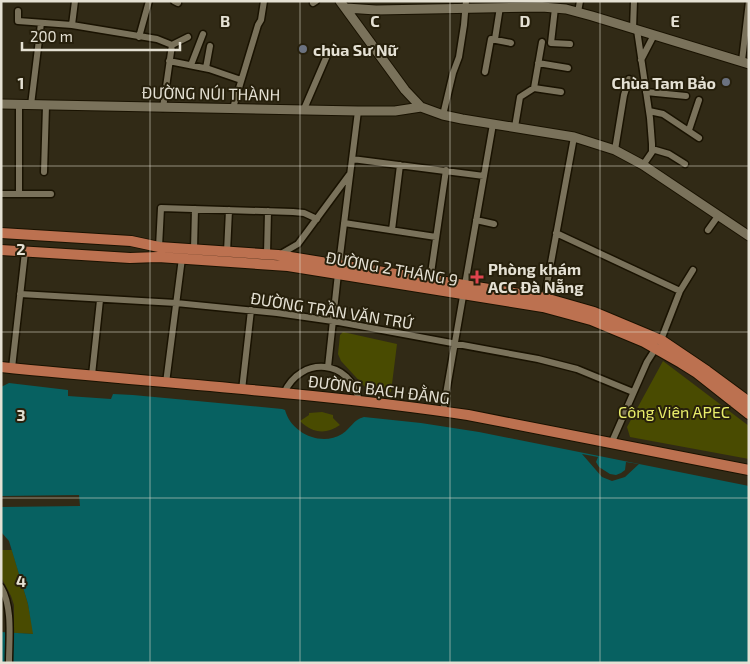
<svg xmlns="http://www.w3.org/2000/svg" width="750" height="664" font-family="'Exo 2',sans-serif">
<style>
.green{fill:#494b01}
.water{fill:#076161}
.pier{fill:#312a16}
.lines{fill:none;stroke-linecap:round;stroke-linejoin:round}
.street-casing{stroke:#191201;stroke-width:9}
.secondary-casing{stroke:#191201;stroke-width:11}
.primary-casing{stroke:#191201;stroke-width:12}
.street{stroke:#7a725b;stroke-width:6}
.secondary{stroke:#7a725b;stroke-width:9}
.primary{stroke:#bc7150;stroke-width:10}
.grid{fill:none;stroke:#e5e1d4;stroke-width:1;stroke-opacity:0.55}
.worship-dot{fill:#6b7280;stroke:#27200c;stroke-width:2}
.health-dot{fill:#e0444e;stroke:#27200c;stroke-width:2}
.labels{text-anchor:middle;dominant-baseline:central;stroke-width:4;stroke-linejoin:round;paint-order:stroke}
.poi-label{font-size:16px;font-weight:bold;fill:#e5e1d4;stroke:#27200c;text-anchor:start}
.street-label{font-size:16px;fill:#e5e1d4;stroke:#27200c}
.park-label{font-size:16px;fill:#e8ed6a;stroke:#27200c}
.grid-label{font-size:16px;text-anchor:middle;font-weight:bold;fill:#e5e1d4;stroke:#27200c;stroke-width:4;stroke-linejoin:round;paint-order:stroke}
</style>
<rect width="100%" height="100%" fill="#312a16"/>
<path class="green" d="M343,332L397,344L391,392L365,387L341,361L338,354L340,335Z
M663,361L749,426V459L630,437L627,427Z
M322,412L333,415V418L340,425C326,435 312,433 300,421L309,415V413Z
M1,550H12L28,604L34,634L14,633V605L11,596L1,577Z"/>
<path class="water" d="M9,383L68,390V396L111,399L113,394L133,395L282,409L285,410C291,433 321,447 342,434C351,428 353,420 364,417L421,423L479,432L749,486V663H1V632L33,634L28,604L9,541L2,533L1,507L80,506L79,495L1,496V387Z"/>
<path class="pier" d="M582,454L598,457L596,462L599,467L610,474L616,475L621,473L625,470L626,462L639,464L625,477L612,481L602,477Z"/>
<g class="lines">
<g class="street-casing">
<path id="street" d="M174,1L178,3
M313,3L316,1
M555,8L551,43L570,44
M18,11V21L72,25L157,39L172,45
M578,12L580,1
M72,25L75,1
M633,29L634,1
M637,30L650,118L652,144V152L643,165
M139,37L149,1
M495,39L500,7
M172,45L188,37
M641,60L654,35
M169,61L209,69L241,80
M742,61L749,1
M538,63L568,68
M191,65L203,34
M206,68L210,46
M485,72L491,39L511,43
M534,88L561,92
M646,92L686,96
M31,105L41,23
M163,108L172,45
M233,108L258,25L261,20L264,1
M304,109L329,51
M649,111L663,114L699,138
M443,115L453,73L459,57L464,25L466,1
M515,127L520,97L534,88L542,42
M689,130L699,100
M652,149L669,154L685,164
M615,150L624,95L629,79
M352,159L484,176
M44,172L46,106
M1,194H51
M19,194V105
M476,220L494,224
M344,223L436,237
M392,230L400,165
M708,230L718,216
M556,233L680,291
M159,247L161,208L293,212L304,213L317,219
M194,249L195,209
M227,252L229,210
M267,254L268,211
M279,255L298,244L349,175
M430,280L446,170
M20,294L176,303L277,313L333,321L538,359L577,369L633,392
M544,301L574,137
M328,367L339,264L358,111
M12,368L25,252
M92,375L100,300
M166,383L182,258
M242,390L251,310
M284,393C301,355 351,359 359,401
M443,411L493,124
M611,444L647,362L661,340L680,291L693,270
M1,587C13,607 9,640 9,663"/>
</g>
<g class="secondary-casing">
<path id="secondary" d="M340,1L405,90L421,107L443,115L462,119L574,137L615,150L643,165L749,236
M346,8L376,10L542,7L566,9L592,16L749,64
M1,104L358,111H395L421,107"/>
</g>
<g class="primary-casing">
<path id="primary" d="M1,233L131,241L159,247L278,255L545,298L594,312L661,340L707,371L749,402
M1,250L130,258L158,257L288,266L543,307L591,320L644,342L681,363L697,373L749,414
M1,367C157,383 313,392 468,415L749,470"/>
</g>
<use href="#street" class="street"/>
<use href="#secondary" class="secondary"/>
<use href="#primary" class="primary"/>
</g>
<path class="grid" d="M150,1V663M300,1V663M450,1V663M600,1V663M1,166H749M1,332H749M1,498H749"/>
<g class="worship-dot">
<circle cx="303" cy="49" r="5"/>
<circle cx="726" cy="82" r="5"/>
</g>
<path class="health-dot" d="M474.5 269.5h5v5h5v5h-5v5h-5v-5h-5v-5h5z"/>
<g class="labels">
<g class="poi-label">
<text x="313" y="49">chùa Sư Nữ</text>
<text x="716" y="82" text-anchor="end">Chùa Tam Bảo</text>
<text x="488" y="268">Phòng khám<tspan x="488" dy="18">ACC Đà Nẵng</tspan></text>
</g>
<g class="street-label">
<text transform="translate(211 93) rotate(1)">ĐƯỜNG NÚI THÀNH</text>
<text transform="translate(392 268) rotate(10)">ĐƯỜNG 2 THÁNG 9</text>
<text transform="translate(332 310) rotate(9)">ĐƯỜNG TRẦN VĂN TRỨ</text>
<text transform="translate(379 389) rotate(7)">ĐƯỜNG BẠCH ĐẰNG</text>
</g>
<g class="park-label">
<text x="674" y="411">Công Viên APEC</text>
</g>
</g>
<g class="grid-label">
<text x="225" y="27">B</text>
<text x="375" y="27">C</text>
<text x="525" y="27">D</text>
<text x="675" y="27">E</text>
<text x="21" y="89">1</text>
<text x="21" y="255">2</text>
<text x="21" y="421">3</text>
<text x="21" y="587">4</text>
</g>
<rect width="750" height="664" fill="none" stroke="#e5e1d4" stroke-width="5"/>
<path d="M22 42v8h158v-8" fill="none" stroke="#e5e1d4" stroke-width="2.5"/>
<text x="30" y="42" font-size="15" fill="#e5e1d4" stroke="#27200c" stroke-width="4" paint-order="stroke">200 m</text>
</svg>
